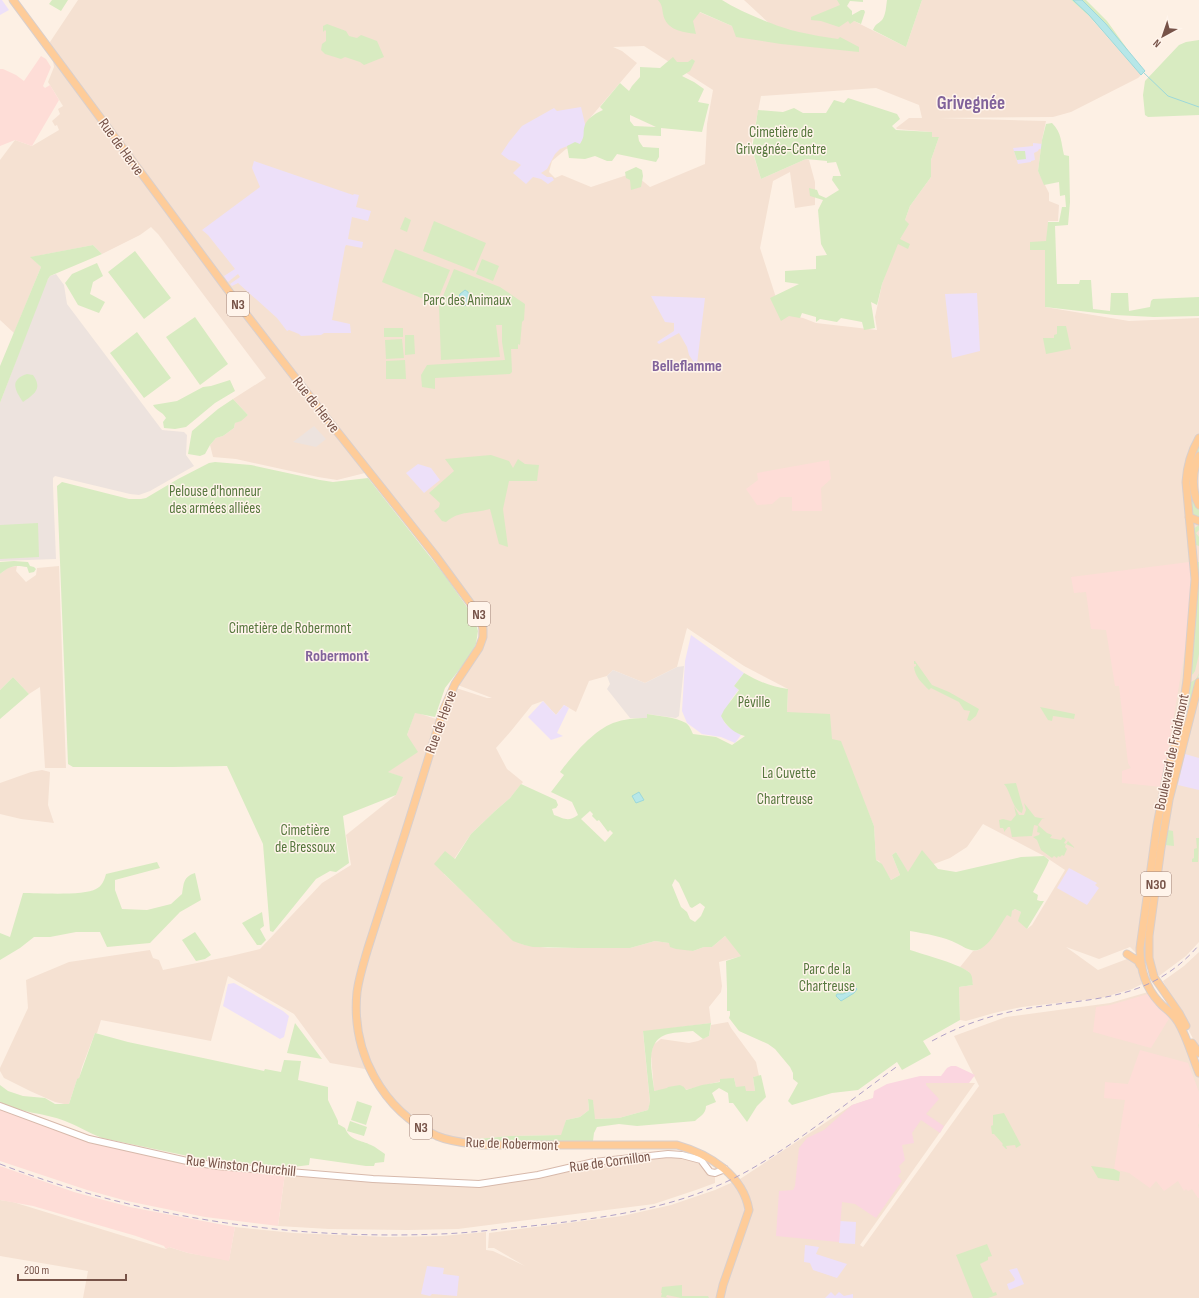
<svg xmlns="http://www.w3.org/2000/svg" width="1199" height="1298" font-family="'Sofia Sans Condensed',sans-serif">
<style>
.residential{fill:#f5e1d2;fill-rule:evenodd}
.commercial{fill:#feddd7}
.industrial{fill:#ede3de}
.education{fill:#ede0f9}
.medical{fill:#fbd6e0}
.green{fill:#d8ebc1;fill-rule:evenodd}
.water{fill:#b7e7e8;stroke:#9dd8da}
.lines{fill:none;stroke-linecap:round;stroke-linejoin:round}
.stream{stroke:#9dd8da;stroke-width:1}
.secondary-casing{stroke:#d7b9ab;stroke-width:8}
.primary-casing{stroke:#d9cfcc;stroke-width:9}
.secondary{stroke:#fff;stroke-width:6}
.primary{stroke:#fecc99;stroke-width:7}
.rail{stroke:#b1a2c7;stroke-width:1;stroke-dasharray:6 4;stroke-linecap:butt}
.labels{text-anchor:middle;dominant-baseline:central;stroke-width:3;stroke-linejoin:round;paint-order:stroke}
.shield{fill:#fff4eb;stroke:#a08379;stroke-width:1}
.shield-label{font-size:14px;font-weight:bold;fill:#775348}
.park-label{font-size:15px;fill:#56773d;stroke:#fff4eb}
.street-label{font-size:15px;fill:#775348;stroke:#fff4eb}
.neighbourhood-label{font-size:16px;font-weight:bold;fill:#81639b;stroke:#fff4eb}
.district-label{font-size:19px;font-weight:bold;fill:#81639b;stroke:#fff4eb}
</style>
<rect width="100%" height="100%" fill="#fdf0e4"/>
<path class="residential" d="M78,0H671L732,26H772L744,0H845L840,11L854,21L906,47L922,0H1071L1088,15L1141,75L1138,78L1071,112L1053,117L939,118L1046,121L1042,140L1038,171L1049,193V201L1059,205L1058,221H1048L1045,307L1129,321L1199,318V942L1186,956L1159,976L1130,947L1099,959L1066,947L1098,970L1127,959L1136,960L1142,984L1132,989L1101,998L1022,1007L994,1013L966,1021L960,1020L959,987L973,985L969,972L960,967L973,951L979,950L1007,914L1015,909L1021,912L1020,917L1027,929L1032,925L1065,870L1044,856L983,824L967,847L950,858L934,864L908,873L896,852L892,855L900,875L891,880L879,861L876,860L874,826L862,797L832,739L787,712L788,689L744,666L687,628L677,667L645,683L613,670L607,676L589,681L576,712L564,705L556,715L543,701L532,705L511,731L496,748L507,769L523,782L510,798L495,811L471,834L444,874L513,940L524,945L548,948H630L655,941L670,943L693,951L704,947H712L725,936L742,956L719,962L722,986L721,992L709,1007L711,1023L643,1032L650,1103L648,1110L619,1118L594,1119L593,1100H588L589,1110L580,1117L566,1120L562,1135L510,1136L477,1139L479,1143L459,1142L425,1129L401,1112L365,1069L330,1063L294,1014L228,976L211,1041L101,1020L97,1033H95L82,1067L79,1079H77L69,1104H64L55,1102L30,1091L4,1078L0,1071V1068L28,1008L26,980L69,962L150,950L153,958L159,960L163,970L231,956L260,949L322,883L351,865L346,835L396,795L402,777L387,772L407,735L415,712L436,719L456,688L487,698H492L455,684L477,654L479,615L369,472L337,480L318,477L236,459L213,457L210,445L216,438L223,436L234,428L235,423L248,415L233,399L266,378L158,234L151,227L140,235L102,254L93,245L31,257L41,267L14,333L0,320V160L15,140L32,146L59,130L57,125L55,126L52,121L60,114L58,109L63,106L48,82L54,67L50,42ZM644,46L713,90L707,124L705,164L650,187L633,173L591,187L562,175L555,178L549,172L552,161L566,149L583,144L590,118L637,63L622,51L613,47ZM876,88L919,105L922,118H909L896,128L897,129L932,132V137H939L931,160V177L910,206L882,284L875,317L877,330L816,323L803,318L781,313L760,248L773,181L790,172L795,208L815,205V182L809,160L806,159L761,179L751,147L761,96Z
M17,566L16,571L26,582L36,575L37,568L59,566L66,768H45L40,687L29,694L13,677L0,690V574L9,567Z
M42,770L50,772L48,805L54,823L21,819L0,814V783L31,772Z
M1199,952V1050L1163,981L1184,966Z
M1148,992L1171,1015L1183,1036L1199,1076V1298H83L88,1271L0,1256V1200L13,1202L166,1249L169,1247L188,1253L229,1260L235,1227L294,1233L387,1237L442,1236L486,1232V1250L493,1251L525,1266L494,1248H488L489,1233L622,1216L671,1205L715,1190L740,1179L852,1105L923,1082L975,1083L860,1245L863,1247L979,1086L954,1036L1006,1017L1110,1003Z
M728,1022L731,1028L756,1062L759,1076L753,1077L755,1091L746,1092L736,1087L734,1078L685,1090L684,1087L654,1091L651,1055L653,1045L661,1039L689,1043L698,1041L709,1036L711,1025Z
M668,1154L694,1159L704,1164L715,1173V1183L696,1190L654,1204L458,1229L408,1230L329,1229L278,1226L285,1173L473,1184L594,1162Z"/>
<path class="commercial" d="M41,56L46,59L51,67L43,86L45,88L50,85L59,100L32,146L15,140L0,146V69H3L16,75L24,81Z
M829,460L831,479L821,488L822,511H792V497H780L772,504L757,505L746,489L758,480L757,473Z
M1189,562L1193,589L1190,620L1162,787L1122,783V771L1131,768L1128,763L1119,686H1115L1106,630L1091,629L1086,592L1074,593L1071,577Z
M1148,994L1157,1006L1170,1017L1151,1048L1093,1032L1096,1007L1110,1005Z
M1140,1050L1188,1063L1199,1092V1123L1198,1125L1199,1129V1198H1198L1192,1189L1188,1191L1186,1189L1184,1191L1178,1181L1164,1191L1156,1181L1150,1188L1129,1173L1114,1169L1125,1100L1104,1098L1105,1082L1128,1084Z
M0,1108L96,1142L174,1160L285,1173L278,1226L205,1217L127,1201L87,1190L0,1161Z
M0,1166L74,1192L130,1207L187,1218L235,1227L229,1261L188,1253L169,1247L166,1249L164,1246L136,1236L33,1206L0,1200Z"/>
<path class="industrial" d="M56,274L64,285L67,304L162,430L184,432L187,435L186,455L194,466L150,491L139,495L130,494L55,476L53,478V486L56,559L0,561V403L45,284L50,276Z
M314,426L326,439L316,447L293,442Z
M684,666L679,716L676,718L647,714V718H630L607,689L610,684L607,676L613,670L645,683L677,667Z"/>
<path class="education" d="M0,0H2L9,10L0,15Z
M581,107L585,124L584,137L580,144L570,145L560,149L555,154L547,169L541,173L547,177H552L554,180L548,184L541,179L533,177L526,184L513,173L521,165L515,161L509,160L501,154L509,142L522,126L554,108L557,111Z
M1033,143L1043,144L1042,149H1039L1038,151L1034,153L1035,160L1031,161V162L1018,164L1013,148L1033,146Z
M254,161L353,195L354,194L359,195L356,207L371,211L368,221L352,217L348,239L363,242L362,248L346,245L345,247L332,320L350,324L351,333H324L321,335L301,336L299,334L289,330L287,331L277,318L238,283L232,286L230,284L240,277L238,274L228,282L224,276L235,269L208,235L202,230L260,187L252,168Z
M977,293L980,351L952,358L945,294Z
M651,296L705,298L697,364H695L689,355L687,347L679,333L659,344L657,342L674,331V323L665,322Z
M418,464L431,468L440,480L424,493L406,473Z
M691,635L744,673L734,686L739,689L730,701L724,722L730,728L741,735L735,743L721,737L702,734L687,723L682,711L685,661Z
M543,701L556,715L564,705L569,708L557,733L563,736L551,740L528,717Z
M1185,754L1199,758V790L1178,785Z
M1069,868L1097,883L1095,885L1099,888L1087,905L1057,888Z
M234,983L283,1011L289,1016L284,1037L280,1039L223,1006L228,984Z
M840,1221L856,1222L855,1244L839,1243Z
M805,1245L819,1247L816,1254L847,1264L837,1278L813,1270L810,1263L814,1256L810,1263L804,1262Z
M427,1266L444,1268L443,1274L459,1276L457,1296L432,1294L430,1296L421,1294Z
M1017,1268L1024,1284L1009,1290L1007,1284L1014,1281L1015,1279L1009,1270Z
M831,1292L835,1296L839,1292L844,1296L853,1294V1298H825Z"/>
<path class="medical" d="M951,1066H956L975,1075L969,1083H926V1085L939,1099L926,1114L944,1126L940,1133L921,1120L912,1133L914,1143L902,1145L905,1160L899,1166L901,1172L898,1176L902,1181L876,1218L855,1204L842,1202L839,1242L776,1236L779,1191L793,1190L795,1186L799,1148L807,1138L824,1130L852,1105L873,1098L874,1091L887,1084L920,1076H941L947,1068Z"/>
<path class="green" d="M52,0H68L61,11L49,4Z
M658,0H722C741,12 777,27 799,32C812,35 825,37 838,39L840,37L859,47V52L781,44L736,37L732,26L700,12L693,21L696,34C682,32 666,30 663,14C662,7 662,5 658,0Z
M837,0H863V2L850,1L847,6L852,11V15L861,10H864L865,12L861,24L854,21L850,24L848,21L839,27L821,21L811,20V17L840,5Z
M887,0H922L906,47L873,30C876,23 877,25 882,20C886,15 886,6 887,0Z
M1071,0H1086L1107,21L1128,50L1124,54L1089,16Z
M327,24L346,31L349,36L357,38L361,35L377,41L384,57L364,65L360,62L345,57L341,59L325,54L321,50L322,44L326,41V31L325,30L323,32V26Z
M1199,40V115L1148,117L1145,115L1143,95L1145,81L1179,45L1186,42Z
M673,57L677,62H688L692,59L695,61L690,71L682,76L694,82L704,89L698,102L709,104L702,132L661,128V136L638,135L639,141L643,147L659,148V157L656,162L617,154L612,161H607L595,156L585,159L569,158L567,146L575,142L580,144C586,135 582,133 585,125C587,118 598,112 603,110L600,107L620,83L629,91L632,86L640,77V67L660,68ZM630,115L656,127L634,126L630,121Z
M848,98L897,114L900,119L892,126L896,130L932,132V137H939L931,160V177L910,206L905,220L909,224L900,239L910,244L908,249L898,244L882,284L877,305L871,302L875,328L864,330L862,322L841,318L837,322L820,319L816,322V317L802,313L800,318L789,316L781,321L770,298L799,284L785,282V271L816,269V256L827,255L821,244L818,210L823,200L810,196L809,188L817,190L819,195L826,198L839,190L832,180L833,176H841L836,162L827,163V161L806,159L761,179L752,149L758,110L783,112L794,108L803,113H826L834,100L844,103Z
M1052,123C1062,133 1061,143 1064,155L1069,156L1070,202L1068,225L1055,226L1057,284H1079L1080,280H1091L1093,309L1110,311L1111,293H1128L1129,311L1150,307L1151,301L1153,299L1199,297V316L1154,317L1115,315L1045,307V250H1030V242L1046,241L1048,222H1059L1062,207H1066L1065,195L1060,196L1059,182L1044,185L1038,171L1042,140L1046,124Z
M1014,151H1025L1026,159L1017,160Z
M636,167L642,170L643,176L641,187L631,190L630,180L626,178L625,172Z
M405,217L411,220L407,232L400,229Z
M434,221L486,243L474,271L423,251Z
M93,245L102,254L50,276L48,279L0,403V366L41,267L30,257Z
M395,249L450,270L436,304L382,282Z
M135,251L171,298L144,319L108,272Z
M482,259L499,266L493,281L476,274Z
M97,263L103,276L93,282L90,294L105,302L99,313L78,305L65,283L72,274Z
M454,269L500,287L525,304L524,320L522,322L520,345L518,344V349H511L512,372L510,374L435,378V389L422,387L421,375L427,365L505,360L502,342V325H496L500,357L441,360L439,306Z
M195,317L228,364L200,385L166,337Z
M1057,326H1066L1071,349L1046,354L1043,338H1054V335L1057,334Z
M384,328H403V337H384Z
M137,332L171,378L144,398L110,353Z
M405,335H414L415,354L405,355Z
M402,339L404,358L386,359L385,340Z
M405,360L406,379H386V361Z
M27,374L33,375C43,389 34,394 23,402C15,390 9,380 27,374Z
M230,380L235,391L215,403L186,427L175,429L164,428L163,422L166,418C162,411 156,411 153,405L177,401L203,387L211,386Z
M233,399L248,415L241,421L235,423L234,428L223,436L216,438L210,445L205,454L200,456L188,454L192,431L218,409Z
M1199,440V451L1196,458L1195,503L1199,510V519L1190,516L1189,466Z
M491,455L509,461L513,468L518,459L525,464L539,465L537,481H509L503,509L508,547L499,544L490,509C473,514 460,510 446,522L442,521L434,511L439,507L440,503L429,493L454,471L445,459Z
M215,462L251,465L320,480L333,482L368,478L446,577L474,617L478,631L476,644L470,656L445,688L435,717L415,713L407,735L418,752L388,772L403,777L396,795L343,816L349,863L336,872L330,871L316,879L273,932L270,931L263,844L227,766L172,767H73L68,764L57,486L62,482L129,499H141L146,498L178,479L209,463Z
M38,523L39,557L0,559V525Z
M1199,525V530L1196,533L1199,537V546L1196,545L1193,529Z
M14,561L28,562L30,566L34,567L36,569L34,572L29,573L27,567C15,565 11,565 0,574V562Z
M1196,562H1199V654L1195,671L1193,674L1190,676Z
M914,661H915L932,685L949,692L979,709L976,716L970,721L967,720L970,711L964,710L959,702L931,688L929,690C922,683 915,677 914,667L916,666V664H914Z
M744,673C758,681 771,687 788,689L787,712L830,714L832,739L841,741L874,826L876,860L882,864L891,880L900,875L892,855L896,852L908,872L922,850L938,869L956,872L1021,857L1044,856L1049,860L1047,865L1033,892L1038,895L1037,900L1040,901H1044L1027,929L1018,921L1021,912L1015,909L1012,911L1011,917L1007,915C999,926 991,945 978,950C971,952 964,947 958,944C943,936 926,934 910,931V950C922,954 963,965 970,973C973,977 972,981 973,985L959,987L960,1020L923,1041L931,1054L902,1070L897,1062L858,1090L832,1093L792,1105L788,1101L798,1083L793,1079V1073L790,1067L775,1049L768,1044L739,1031L729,1018L730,1015V1011H727V989L726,961L741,956L725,936L712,947H704L693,951L676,949L670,947L669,943L655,941L630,948H578L533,947L524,945L513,941L434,864L445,851L455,859L471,834L495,811L510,798L521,784L556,800L558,805L556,808L552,809L554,815C565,819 568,822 578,815L572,802L551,792L564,775L560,772C573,755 593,731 613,723C624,719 635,718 647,718V714C659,716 675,717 686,723C690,726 691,730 693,734L716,737L732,745L745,736C735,734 725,725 721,716L724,710L739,690L734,686ZM590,811L593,814L592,816L597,821L599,820L608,832L610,830L613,833L605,842L581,819ZM675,879L679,883L690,907L692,908L700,903L705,907L701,916L695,922L690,919L687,912L681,907L672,885Z
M1199,673L1189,717L1181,742L1178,741L1188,684L1196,679Z
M13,677L29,694L0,719V690Z
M1040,707L1075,714L1074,719L1053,716L1052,721L1048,720Z
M1016,783L1023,808L1022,813C1012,809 1011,792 1004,784Z
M1024,803L1035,817L1045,819H1042L1038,825L1047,833L1052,835L1050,838L1061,840L1063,837L1066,840L1064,843L1066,844L1068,841L1075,848L1066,844L1065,847L1067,849L1064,856L1062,855L1060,857L1058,856L1057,858L1054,856L1052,858L1041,850L1037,840L1033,837L1039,835L1040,833L1037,832L1038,826L1034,825L1032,836L1012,837L1010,827H1008L1004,832V830L1003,828H1000L999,820L1003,819L1011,821L1016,815L1014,806L1019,815H1024L1026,810Z
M1168,830L1173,831L1174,846L1165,845Z
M1196,838H1199L1198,862H1192V859L1194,858V849L1197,848Z
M157,862L160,868L115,880V890L122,909L147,910L171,904L182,894C184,883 183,877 195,873L201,900L180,912L150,943L107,947L100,932H76L50,937H34L20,948L0,960V933L10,937L23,893C38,893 85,896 96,889C102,886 104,881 106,874Z
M262,912L264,926L260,929L266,940L261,945H257L242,923Z
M195,932L211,955L205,959L196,961L182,940Z
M295,1023L322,1059L287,1053Z
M711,1023L709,1036L703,1039L693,1031C685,1032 676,1032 668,1034C644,1040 652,1071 654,1089V1091L667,1088L668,1087L680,1085L684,1087L686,1090L702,1085L720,1082V1079L734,1078L736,1087L745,1086L746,1091H755L753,1077L761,1075L766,1097L757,1106L747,1122L733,1103H729L728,1093L719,1088L712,1093L716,1102L706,1106C706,1114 700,1116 695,1121L637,1126L619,1124L597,1127L594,1133L593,1141L479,1143L477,1139L510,1136L561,1135L566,1120L580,1117L589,1110L588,1099L593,1100L595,1119L619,1118L648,1110L650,1102L643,1031Z
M95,1033L128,1042L264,1071L265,1069L281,1072L284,1060L301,1061L298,1080L328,1087V1100L338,1121V1124L345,1128C350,1141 361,1140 371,1145C376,1147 380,1151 385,1154L384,1162L375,1163L374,1166H366L310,1158L309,1165L293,1167L226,1162L202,1159L102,1138C89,1133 78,1126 65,1121C45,1113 20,1113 0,1102V1085L8,1091L23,1096L45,1098L55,1104H69L77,1079L79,1078Z
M357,1101L372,1106L366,1125L351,1120Z
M1004,1113L1021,1145L1016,1148L1015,1145L1006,1146L1007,1149H1006L1002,1145L1003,1144L994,1134H992L991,1126L993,1125V1115Z
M350,1121L367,1127L364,1136L347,1131Z
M1091,1166L1114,1169L1120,1172L1119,1181L1098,1178Z
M987,1244L992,1256L988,1257V1260L980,1264L993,1293L996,1292L997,1295L988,1298H973L956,1255Z
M682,1285V1296H708L709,1298H681L667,1295L666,1297L669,1298L661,1297L662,1293H661L662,1287Z"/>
<path class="water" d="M1073,0H1082L1106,24L1145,71L1141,75L1089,15Z
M465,290L468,292L470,301L467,305L461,306L458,300L460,294Z
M639,792L644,800L636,803L632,796Z
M856,988L857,989L854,993L841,1001L836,996L837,994H843Z"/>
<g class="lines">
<path class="stream" d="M1143,72L1168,96L1199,107"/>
<g class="secondary-casing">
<path id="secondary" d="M0,1106L89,1139L187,1161L217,1166L373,1179L479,1184L538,1175L594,1162L668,1154L682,1155L701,1160L710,1172L715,1173L725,1169"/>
</g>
<g class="primary-casing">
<path id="primary" d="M13,0L239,305L328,420L435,555L479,615L483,629V637L479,648L455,684L443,711C427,762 412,813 395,864C386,892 377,920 368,948C364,962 359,977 357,992C351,1052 382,1110 437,1136C451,1142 467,1143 482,1145H677C709,1154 743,1175 749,1210L723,1285L720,1298
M1199,438C1191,452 1187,466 1186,482L1195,579L1187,680L1180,729L1168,769L1157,825L1140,948C1140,968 1145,987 1159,1002C1165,1009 1173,1013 1178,1022C1187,1037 1192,1056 1199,1073
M1199,456C1192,471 1191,490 1199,505
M1189,517L1199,521
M1127,954L1138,961L1140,965
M1186,1026L1179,1013L1154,977L1149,958V936L1161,848L1169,800L1199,682
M1192,1043L1199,1053"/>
</g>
<use href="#secondary" class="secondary"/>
<use href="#primary" class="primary"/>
<path class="rail" d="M932,1041C961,1025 991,1015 1024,1009C1092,997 1149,1003 1199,945
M0,1164C141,1218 290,1240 440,1234C470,1233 500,1229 531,1226C593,1219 654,1212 712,1188C752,1172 787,1147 822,1122C848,1103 873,1084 899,1065"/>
</g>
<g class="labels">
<g class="shield">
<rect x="227" y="292" width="22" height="24" rx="3"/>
<rect x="468" y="602" width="22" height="24" rx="3"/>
<rect x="1141" y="872" width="30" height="24" rx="3"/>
<rect x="410" y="1115" width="22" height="24" rx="3"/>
</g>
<g class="shield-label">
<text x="238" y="304">N3</text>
<text x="479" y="614">N3</text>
<text x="1156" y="884">N30</text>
<text x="421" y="1127">N3</text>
</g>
<g class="park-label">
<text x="781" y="132">Cimetière de<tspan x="781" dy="17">Grivegnée-Centre</tspan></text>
<text x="467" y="300">Parc des Animaux</text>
<text x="215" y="491">Pelouse d'honneur<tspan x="215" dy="17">des armées alliées</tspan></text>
<text x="290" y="628">Cimetière de Robermont</text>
<text x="754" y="702">Péville</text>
<text x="789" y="773">La Cuvette</text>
<text x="785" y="799">Chartreuse</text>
<text x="305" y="830">Cimetière<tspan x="305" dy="17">de Bressoux</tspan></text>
<text x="827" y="969">Parc de la<tspan x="827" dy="17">Chartreuse</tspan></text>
</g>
<g class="street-label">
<text transform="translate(121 147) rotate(54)">Rue de Herve</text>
<text transform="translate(316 405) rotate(52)">Rue de Herve</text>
<text transform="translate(441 722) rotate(-70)">Rue de Herve</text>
<text transform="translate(1172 752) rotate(-78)">Boulevard de Froidmont</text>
<text transform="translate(512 1144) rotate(2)">Rue de Robermont</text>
<text transform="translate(610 1162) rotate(-8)">Rue de Cornillon</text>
<text transform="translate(241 1166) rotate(6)">Rue Winston Churchill</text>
</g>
<g class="neighbourhood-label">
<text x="687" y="366">Belleflamme</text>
<text x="337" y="656">Robermont</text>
</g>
<g class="district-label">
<text x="971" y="103">Grivegnée</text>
</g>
</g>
<g transform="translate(1163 36) rotate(220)" stroke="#fff4eb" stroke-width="3" paint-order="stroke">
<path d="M0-3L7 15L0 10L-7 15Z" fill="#775348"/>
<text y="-6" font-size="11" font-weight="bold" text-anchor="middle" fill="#775348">N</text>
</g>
<path d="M18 1274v6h108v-6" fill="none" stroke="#775348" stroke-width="2"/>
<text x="24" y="1274" font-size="12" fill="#775348" stroke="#fff4eb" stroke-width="3" paint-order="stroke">200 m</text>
</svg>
